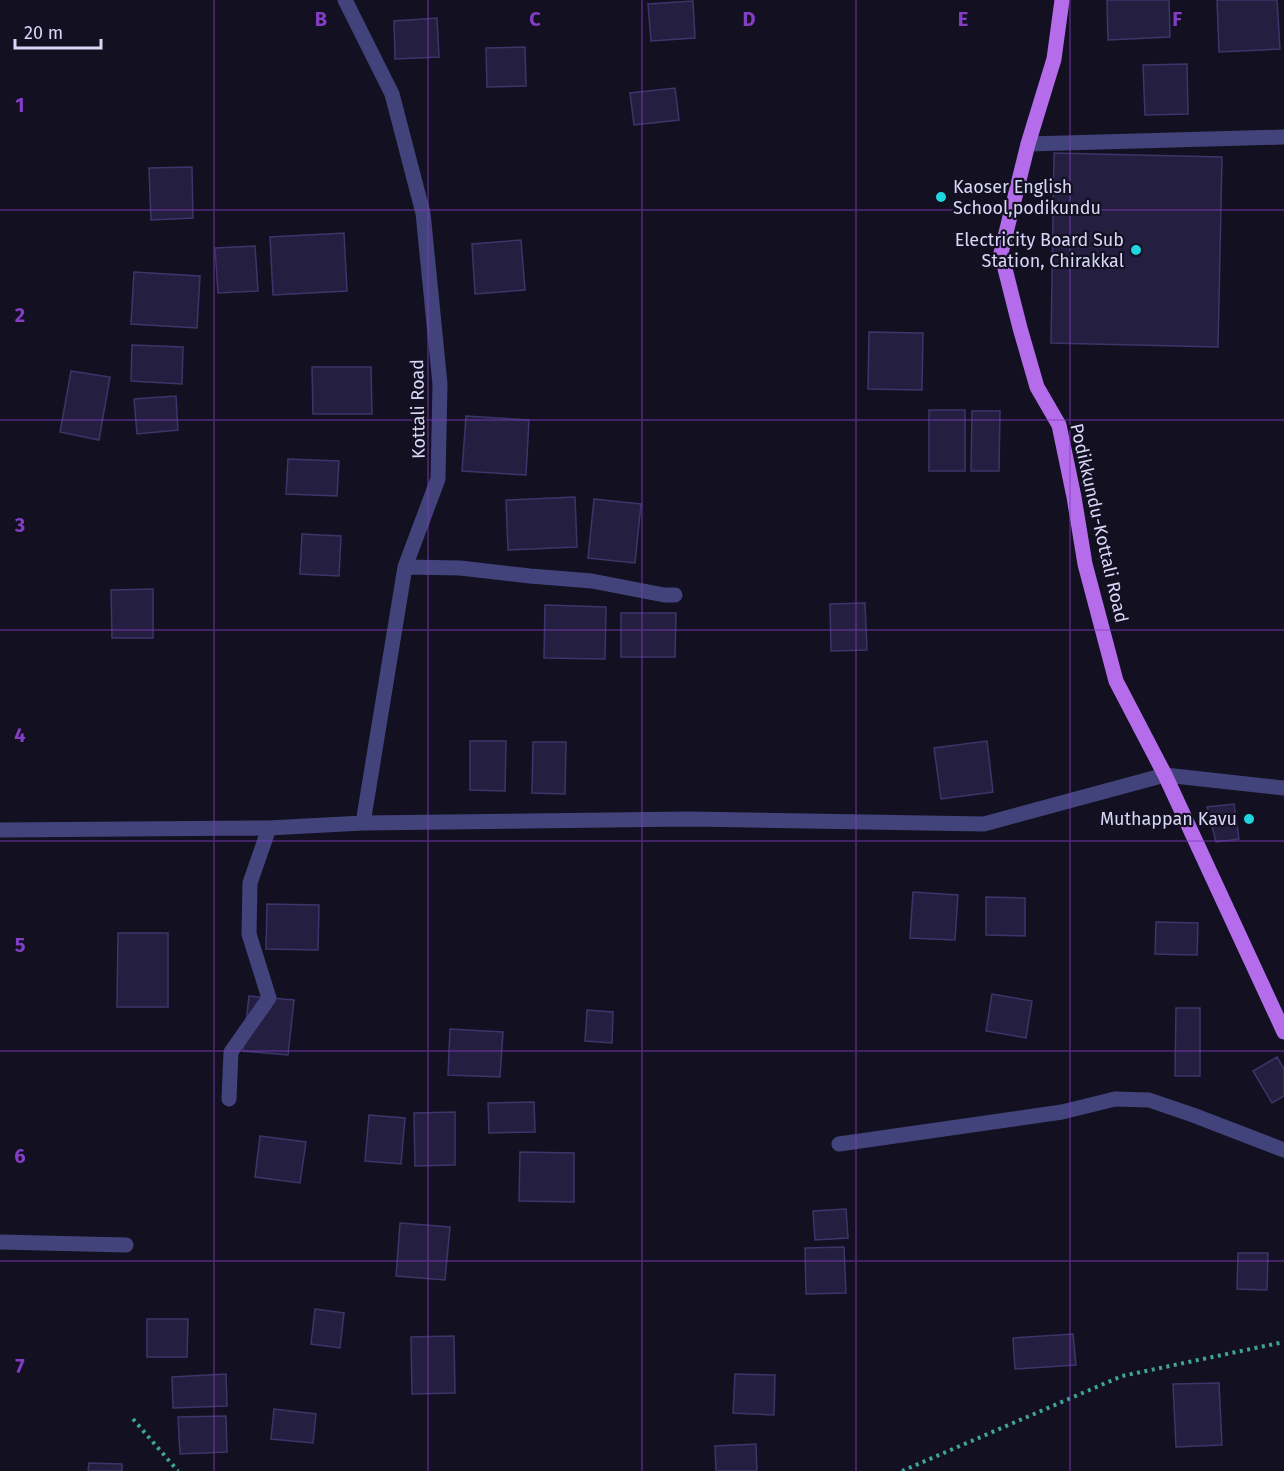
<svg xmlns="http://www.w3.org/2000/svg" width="1284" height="1471" font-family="'Fira Sans',sans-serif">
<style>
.building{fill:#241f40;stroke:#3c3569;stroke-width:1.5}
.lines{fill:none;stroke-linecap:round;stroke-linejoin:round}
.path{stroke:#3fa599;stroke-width:4;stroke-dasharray:3 4.5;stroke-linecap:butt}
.minor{stroke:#42437a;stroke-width:15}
.major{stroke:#b56ceb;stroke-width:15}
.grid{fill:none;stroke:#843dc5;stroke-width:1.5;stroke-opacity:0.55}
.poi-dot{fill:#1fd5de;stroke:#131121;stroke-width:2}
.labels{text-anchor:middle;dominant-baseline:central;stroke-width:4.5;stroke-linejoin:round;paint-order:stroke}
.poi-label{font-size:18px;fill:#d9d7f9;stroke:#131121;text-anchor:end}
.street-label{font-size:18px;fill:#d9d7f9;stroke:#131121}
.grid-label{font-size:20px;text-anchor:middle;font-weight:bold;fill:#843dc5;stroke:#131121;stroke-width:4.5;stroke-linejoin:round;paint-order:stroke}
</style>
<rect width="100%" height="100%" fill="#131121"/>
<path class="building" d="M1107,0H1169L1170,37L1108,40Z
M1217,0H1277L1280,49L1219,52Z
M693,1L695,38L651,41L648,4Z
M437,18L439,57L395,59L394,21Z
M525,47L526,86L487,87L486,48Z
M1187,64L1188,114L1145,115L1143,65Z
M675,88L679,120L634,125L630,93Z
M1054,153L1222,157L1218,347L1051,343Z
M192,167L193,218L151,220L149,168Z
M344,233L347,291L273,295L270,237Z
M521,240L525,290L475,294L472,244Z
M255,246L258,291L218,293L215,248Z
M134,272L200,276L197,328L131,324Z
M869,332L923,333L922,390L868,389Z
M132,345L183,347L182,384L131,381Z
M312,367H371L372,414H313Z
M71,371L110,377L99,440L60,432Z
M176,396L178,430L137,434L134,399Z
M929,410H965V471H929Z
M972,411H1000L999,471H971Z
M466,416L529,420L526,475L462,471Z
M288,459L339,461L337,496L286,494Z
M575,497L577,547L508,550L506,500Z
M594,499L641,504L635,563L588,558Z
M302,534L341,536L339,576L300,574Z
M153,589V638H112L111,590Z
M865,603L867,650L831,651L830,604Z
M545,605L606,607L605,659L544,658Z
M621,613H676L675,657H621Z
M470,741H506L505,791L470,790Z
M987,741L993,792L941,799L934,748Z
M533,742H566L565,794L532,793Z
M1234,804L1239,839L1216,842L1207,807Z
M913,892L958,895L955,940L910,938Z
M986,897L1025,898V936L986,935Z
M267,904L319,905L318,950L266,949Z
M1156,922L1198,923L1197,955L1155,954Z
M118,933H168V1007H117Z
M992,994L1032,1001L1026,1038L986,1031Z
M249,996L294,1000L288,1055L243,1051Z
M1176,1008H1200V1076H1175Z
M587,1010L613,1012L612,1043L585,1041Z
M450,1029L503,1032L500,1077L448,1075Z
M1277,1057L1284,1069V1096L1272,1103L1253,1071Z
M534,1102L535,1132L489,1133L488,1103Z
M455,1112V1165L415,1166L414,1113Z
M369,1115L405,1118L401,1164L365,1161Z
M260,1136L306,1142L300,1183L255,1177Z
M520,1152L574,1153V1202L519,1201Z
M846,1209L848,1238L815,1240L813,1211Z
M400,1223L450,1227L445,1280L396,1276Z
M844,1247L846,1293L806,1294L805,1248Z
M1238,1253H1268L1267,1290L1237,1289Z
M315,1309L344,1313L340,1348L311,1344Z
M147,1319H188L187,1357H147Z
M1073,1334L1076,1365L1015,1369L1013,1338Z
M454,1336L455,1393L412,1394L411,1337Z
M226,1374L227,1406L173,1408L172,1377Z
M735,1374L775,1375L774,1415L733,1413Z
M1219,1383L1222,1445L1176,1447L1173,1384Z
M274,1409L316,1414L313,1443L271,1439Z
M226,1416L227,1452L180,1454L178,1417Z
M756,1444L757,1471H716L715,1446Z
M89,1463L122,1464V1471H88Z"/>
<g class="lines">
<path class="path" d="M133,1419L178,1471
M902,1471L1122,1376L1284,1342"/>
<path class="minor" d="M345,0L392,94L423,213L440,384L438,479L405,567L363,823
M1028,144L1284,137
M405,567L460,568L530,576L592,581L664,595H675
M0,830L269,828L363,823L689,819L984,824L1165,775L1284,788
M229,1099L231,1052L269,998L249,934L250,883L269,828
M839,1144L1062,1112L1115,1099L1149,1100L1193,1115L1284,1150
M0,1242L126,1245"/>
<path class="major" d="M1062,0L1054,59L1028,144L1001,253L1020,328L1037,387L1059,425L1074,497L1085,564L1116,681L1165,775L1284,1032"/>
</g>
<path class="grid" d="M214,0V1471M428,0V1471M642,0V1471M856,0V1471M1070,0V1471M0,210H1284M0,420H1284M0,630H1284M0,841H1284M0,1051H1284M0,1261H1284"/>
<g class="poi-dot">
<circle cx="941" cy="197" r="6"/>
<circle cx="1136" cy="250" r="6"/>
<circle cx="1249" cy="819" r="6"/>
</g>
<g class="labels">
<g class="poi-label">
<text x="953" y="187" text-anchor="start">Kaoser English<tspan x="953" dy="21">School,podikundu</tspan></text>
<text x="1124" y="240">Electricity Board Sub<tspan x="1124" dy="21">Station, Chirakkal</tspan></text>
<text x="1237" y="819">Muthappan Kavu</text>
</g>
<g class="street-label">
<text transform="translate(418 409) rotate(-91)">Kottali Road</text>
<text transform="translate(1099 523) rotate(77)">Podikkundu-Kottali Road</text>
</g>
</g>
<g class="grid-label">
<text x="321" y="26">B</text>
<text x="535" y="26">C</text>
<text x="749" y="26">D</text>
<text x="963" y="26">E</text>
<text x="1177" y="26">F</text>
<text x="20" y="112">1</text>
<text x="20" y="322">2</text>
<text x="20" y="532">3</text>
<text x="20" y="742">4</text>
<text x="20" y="952">5</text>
<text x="20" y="1163">6</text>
<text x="20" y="1373">7</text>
</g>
<path d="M15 39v9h86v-9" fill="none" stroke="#d9d7f9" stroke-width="3"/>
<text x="24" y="39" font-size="18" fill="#d9d7f9" stroke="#131121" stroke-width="4.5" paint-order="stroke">20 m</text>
</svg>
